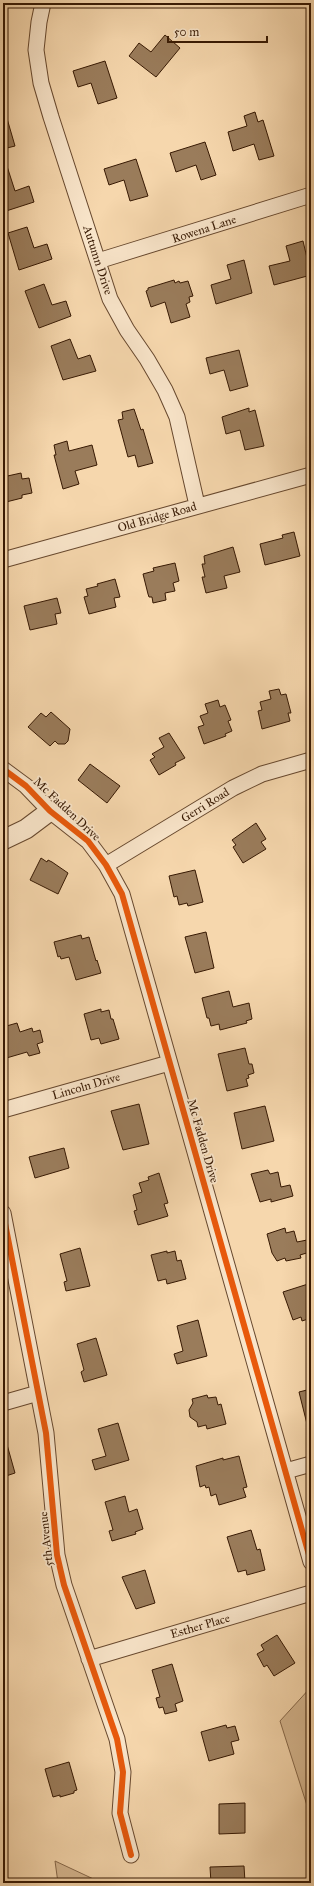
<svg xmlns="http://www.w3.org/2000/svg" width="314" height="1886" font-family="'IM FELL Great Primer',serif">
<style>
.green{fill:#d6b790;stroke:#86684a}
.building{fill:#9a7c5b;stroke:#371903}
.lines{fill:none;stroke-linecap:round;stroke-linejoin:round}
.minor-casing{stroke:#67482e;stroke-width:17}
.tertiary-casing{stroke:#67482e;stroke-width:21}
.minor{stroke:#f9e5ca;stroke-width:15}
.tertiary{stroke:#f9e5ca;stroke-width:19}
.cycleway-casing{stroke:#f9e5ca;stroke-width:8}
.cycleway{stroke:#e8590c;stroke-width:6}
.labels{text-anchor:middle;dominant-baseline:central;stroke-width:3.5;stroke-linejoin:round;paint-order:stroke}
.street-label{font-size:12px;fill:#371903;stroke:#f9e5ca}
</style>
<rect width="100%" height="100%" fill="#f6d7ad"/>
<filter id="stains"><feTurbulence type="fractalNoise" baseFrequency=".005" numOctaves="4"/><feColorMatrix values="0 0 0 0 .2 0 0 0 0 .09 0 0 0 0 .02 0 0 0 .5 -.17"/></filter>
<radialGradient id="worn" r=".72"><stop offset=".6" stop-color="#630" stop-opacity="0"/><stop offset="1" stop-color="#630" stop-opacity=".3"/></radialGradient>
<path class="green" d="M311,1687V1818L280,1721Z
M55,1861L102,1883H58Z"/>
<path class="building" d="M165,35L180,48L156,77L129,56L139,43L151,52Z
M105,61L117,98L98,104L91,83L78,87L73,71Z
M255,112L258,122L263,120L274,156L259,160L254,144L233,151L228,132L247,126L244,116Z
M3,115H6L15,146L3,149Z
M205,142L216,175L201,180L196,165L176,172L170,153Z
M136,159L148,196L130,201L124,180L109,185L104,169Z
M3,160H5L15,191L29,186L34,202L3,212Z
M27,227L34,248L47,244L52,259L19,270L8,233Z
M303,241L311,275L274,285L269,266L290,261L286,246Z
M244,260L252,293L216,304L211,285L231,279L227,265Z
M174,280L175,283L179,281L180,283L188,281L193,296L189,297L190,302L186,304L190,317L171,323L165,302L151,307L146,291L148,290V288Z
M44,284L52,305L66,301L71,316L39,328L25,291Z
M70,339L78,359L90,355L96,371L63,380L51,346Z
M239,350L248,386L230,391L224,370L210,374L206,358Z
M249,408V412L255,410L264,446L245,450L240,430L226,434L222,417Z
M134,409L141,430L143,429L153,463L138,467L135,455L128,457L118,420L123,419L122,412Z
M67,441L69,451L92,445L97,465L75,471L79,484L63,489L54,455H56L54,445Z
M21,473L22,479L29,478L32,493L22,495V498L6,502L5,500H3V477Z
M294,532L300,556L265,565L260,544L283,538L282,535Z
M233,547L240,572L224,576L227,588L206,593L202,577H205L202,564H205L204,556Z
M175,563L179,581L173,583L175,591L165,593L166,600L153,603L152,597H149L148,594L143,574L154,571L153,568Z
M115,579L120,597L114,598L116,607L89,614L84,597L88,596L86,589L98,586L97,584Z
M57,598L61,613L55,614L57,624L30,630L24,606Z
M279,689L281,695L286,694L291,713H288L290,721L262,729L258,711L262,710L260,702L271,699L269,691Z
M218,700L220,707L225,705L231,720L228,721L232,731L225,734L226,736L204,744L198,727L204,725L200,716L208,713L205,704Z
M51,712L70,729L68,741L65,744H58L55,741L50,746L28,727L41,713L46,717Z
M169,733L185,758L175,763L176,765L159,775L150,760L155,757L152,754L164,747L159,738Z
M90,764L120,786L107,803L78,780Z
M256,823L266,839L261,842L266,849L243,863L233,847L236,845L232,840Z
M41,858L47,862L48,860L52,862L68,873L58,894L30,880Z
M195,870L203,902L188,906L187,903L179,905L177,896L174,897L169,876Z
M206,932L214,968L195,973L185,937Z
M81,935L82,939L89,937L96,961L97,960L101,973L76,980L69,957L61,959L60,956L58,957L54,942Z
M229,991L233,1007L249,1003L252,1019L246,1021L247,1023L220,1030L219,1024L211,1026L209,1018H207L202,998Z
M101,1009V1012L109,1010L111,1019H113L119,1039L101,1044L99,1038L91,1040L84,1014Z
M17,1023L20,1032L32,1028L33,1032L40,1030L43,1042L37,1044L40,1053L29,1056L27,1052L3,1059V1027Z
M245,1048L249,1064H252L254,1073L248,1075L249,1078L246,1079L248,1086L227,1091L218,1054Z
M139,1104L149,1144L123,1150L111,1111Z
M265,1106L274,1141L242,1149L234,1113Z
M64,1148L69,1168L35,1178L29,1157Z
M268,1170L270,1174L278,1172L281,1187L290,1185L293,1196L271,1202V1199L260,1202L251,1174Z
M159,1173L168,1203L164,1204L168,1216L138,1225L134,1211L137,1210L133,1195L142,1192L139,1183L149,1180L148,1177Z
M285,1228L286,1233L294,1231L297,1242L307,1240L310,1252L300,1255L301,1258L286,1261L285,1258L277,1261L272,1253L267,1234Z
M80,1248L90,1286L66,1291L64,1282L67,1281L60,1254Z
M167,1251V1253L175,1251L177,1261L181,1260L186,1279L167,1284L166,1279L158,1281L151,1255Z
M308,1284L311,1295V1318L302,1321L301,1317L293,1320L283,1292Z
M198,1320L207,1356L177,1364L174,1354L183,1351L177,1326Z
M96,1338L107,1375L84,1382L81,1372L84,1370L77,1344Z
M311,1389V1423L307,1424L299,1392Z
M207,1395L208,1398L216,1397L218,1405L221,1404L226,1424L207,1429L206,1425L198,1427L197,1422L190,1417L189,1410L193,1403L192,1399Z
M118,1423L129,1460L95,1470L92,1460L106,1456L98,1429Z
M3,1441H6L15,1473L3,1477Z
M239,1456L247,1487L243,1488L246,1497L219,1505L216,1494L211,1496L209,1487L206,1488L205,1485L200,1487L196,1466L223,1458V1460Z
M125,1496L129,1512L137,1509L143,1529L135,1532L136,1534L112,1541L109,1531L113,1530L105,1502Z
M251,1530L257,1550L260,1549L265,1570L247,1575L246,1570L238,1572L227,1537Z
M145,1570L155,1603L136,1609L122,1577Z
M277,1635L295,1663L274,1676L267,1665L264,1667L257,1654L264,1650L261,1645Z
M172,1664L183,1701L175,1704L177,1711L165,1714L163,1707L159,1708L156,1698L160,1697L152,1670Z
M226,1725L227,1728L235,1726L239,1740L231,1742L234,1754L209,1761L201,1732Z
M69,1762L77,1790L74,1791V1793L60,1797V1795L53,1797L45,1769Z
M245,1803V1833L219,1834V1804Z
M244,1866L245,1882L211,1883L210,1867Z"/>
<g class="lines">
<g class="minor-casing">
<path id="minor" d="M43,3L39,22L36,50L41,83L51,117L110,299L127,330L147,359L165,390L177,417L197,505
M98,261L311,195
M3,560L311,475
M3,769L26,786L50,811L88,841L106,865L122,894L311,1562
M106,865L233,788L262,774L311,760
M3,1110L169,1063
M3,1213L46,1433L57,1555L64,1585L117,1739L123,1772L120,1813L131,1855
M3,1403L38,1393
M286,1471L311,1464
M89,1659L311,1593"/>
</g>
<g class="tertiary-casing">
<path id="tertiary" d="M3,840L26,829L50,811"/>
</g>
<use href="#minor" class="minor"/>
<use href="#tertiary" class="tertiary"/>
<g class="cycleway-casing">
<path id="cycleway" d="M3,769L26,786L50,811L88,841L106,865L122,894L311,1562
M3,1213L46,1433L57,1555L64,1585L117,1739L123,1772L120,1813L131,1855"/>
</g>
<use href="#cycleway" class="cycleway"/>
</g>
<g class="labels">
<g class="street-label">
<text transform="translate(204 229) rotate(-18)">Rowena Lane</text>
<text transform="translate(98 260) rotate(72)">Autumn Drive</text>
<text transform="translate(157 517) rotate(-16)">Old Bridge Road</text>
<text transform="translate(205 805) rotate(-32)">Gerri Road</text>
<text transform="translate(67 809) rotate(43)">Mc Fadden Drive</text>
<text transform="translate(86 1086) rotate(-16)">Lincoln Drive</text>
<text transform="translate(203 1141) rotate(74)">Mc Fadden Drive</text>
<text transform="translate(46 1539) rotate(-96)">5th Avenue</text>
<text transform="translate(200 1626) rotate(-16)">Esther Place</text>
</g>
</g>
<rect width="314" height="1886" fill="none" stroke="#f6d7ad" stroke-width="16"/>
<rect x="4" y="4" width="306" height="1878" fill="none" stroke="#371903" stroke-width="2"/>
<rect x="8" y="8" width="298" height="1870" fill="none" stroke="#371903"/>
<path d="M168 36v6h99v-6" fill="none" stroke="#371903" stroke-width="2"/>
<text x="174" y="36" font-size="12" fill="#371903" stroke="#f9e5ca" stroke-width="3" paint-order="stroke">50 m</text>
<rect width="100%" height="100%" filter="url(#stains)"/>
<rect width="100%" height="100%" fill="url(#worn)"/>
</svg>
